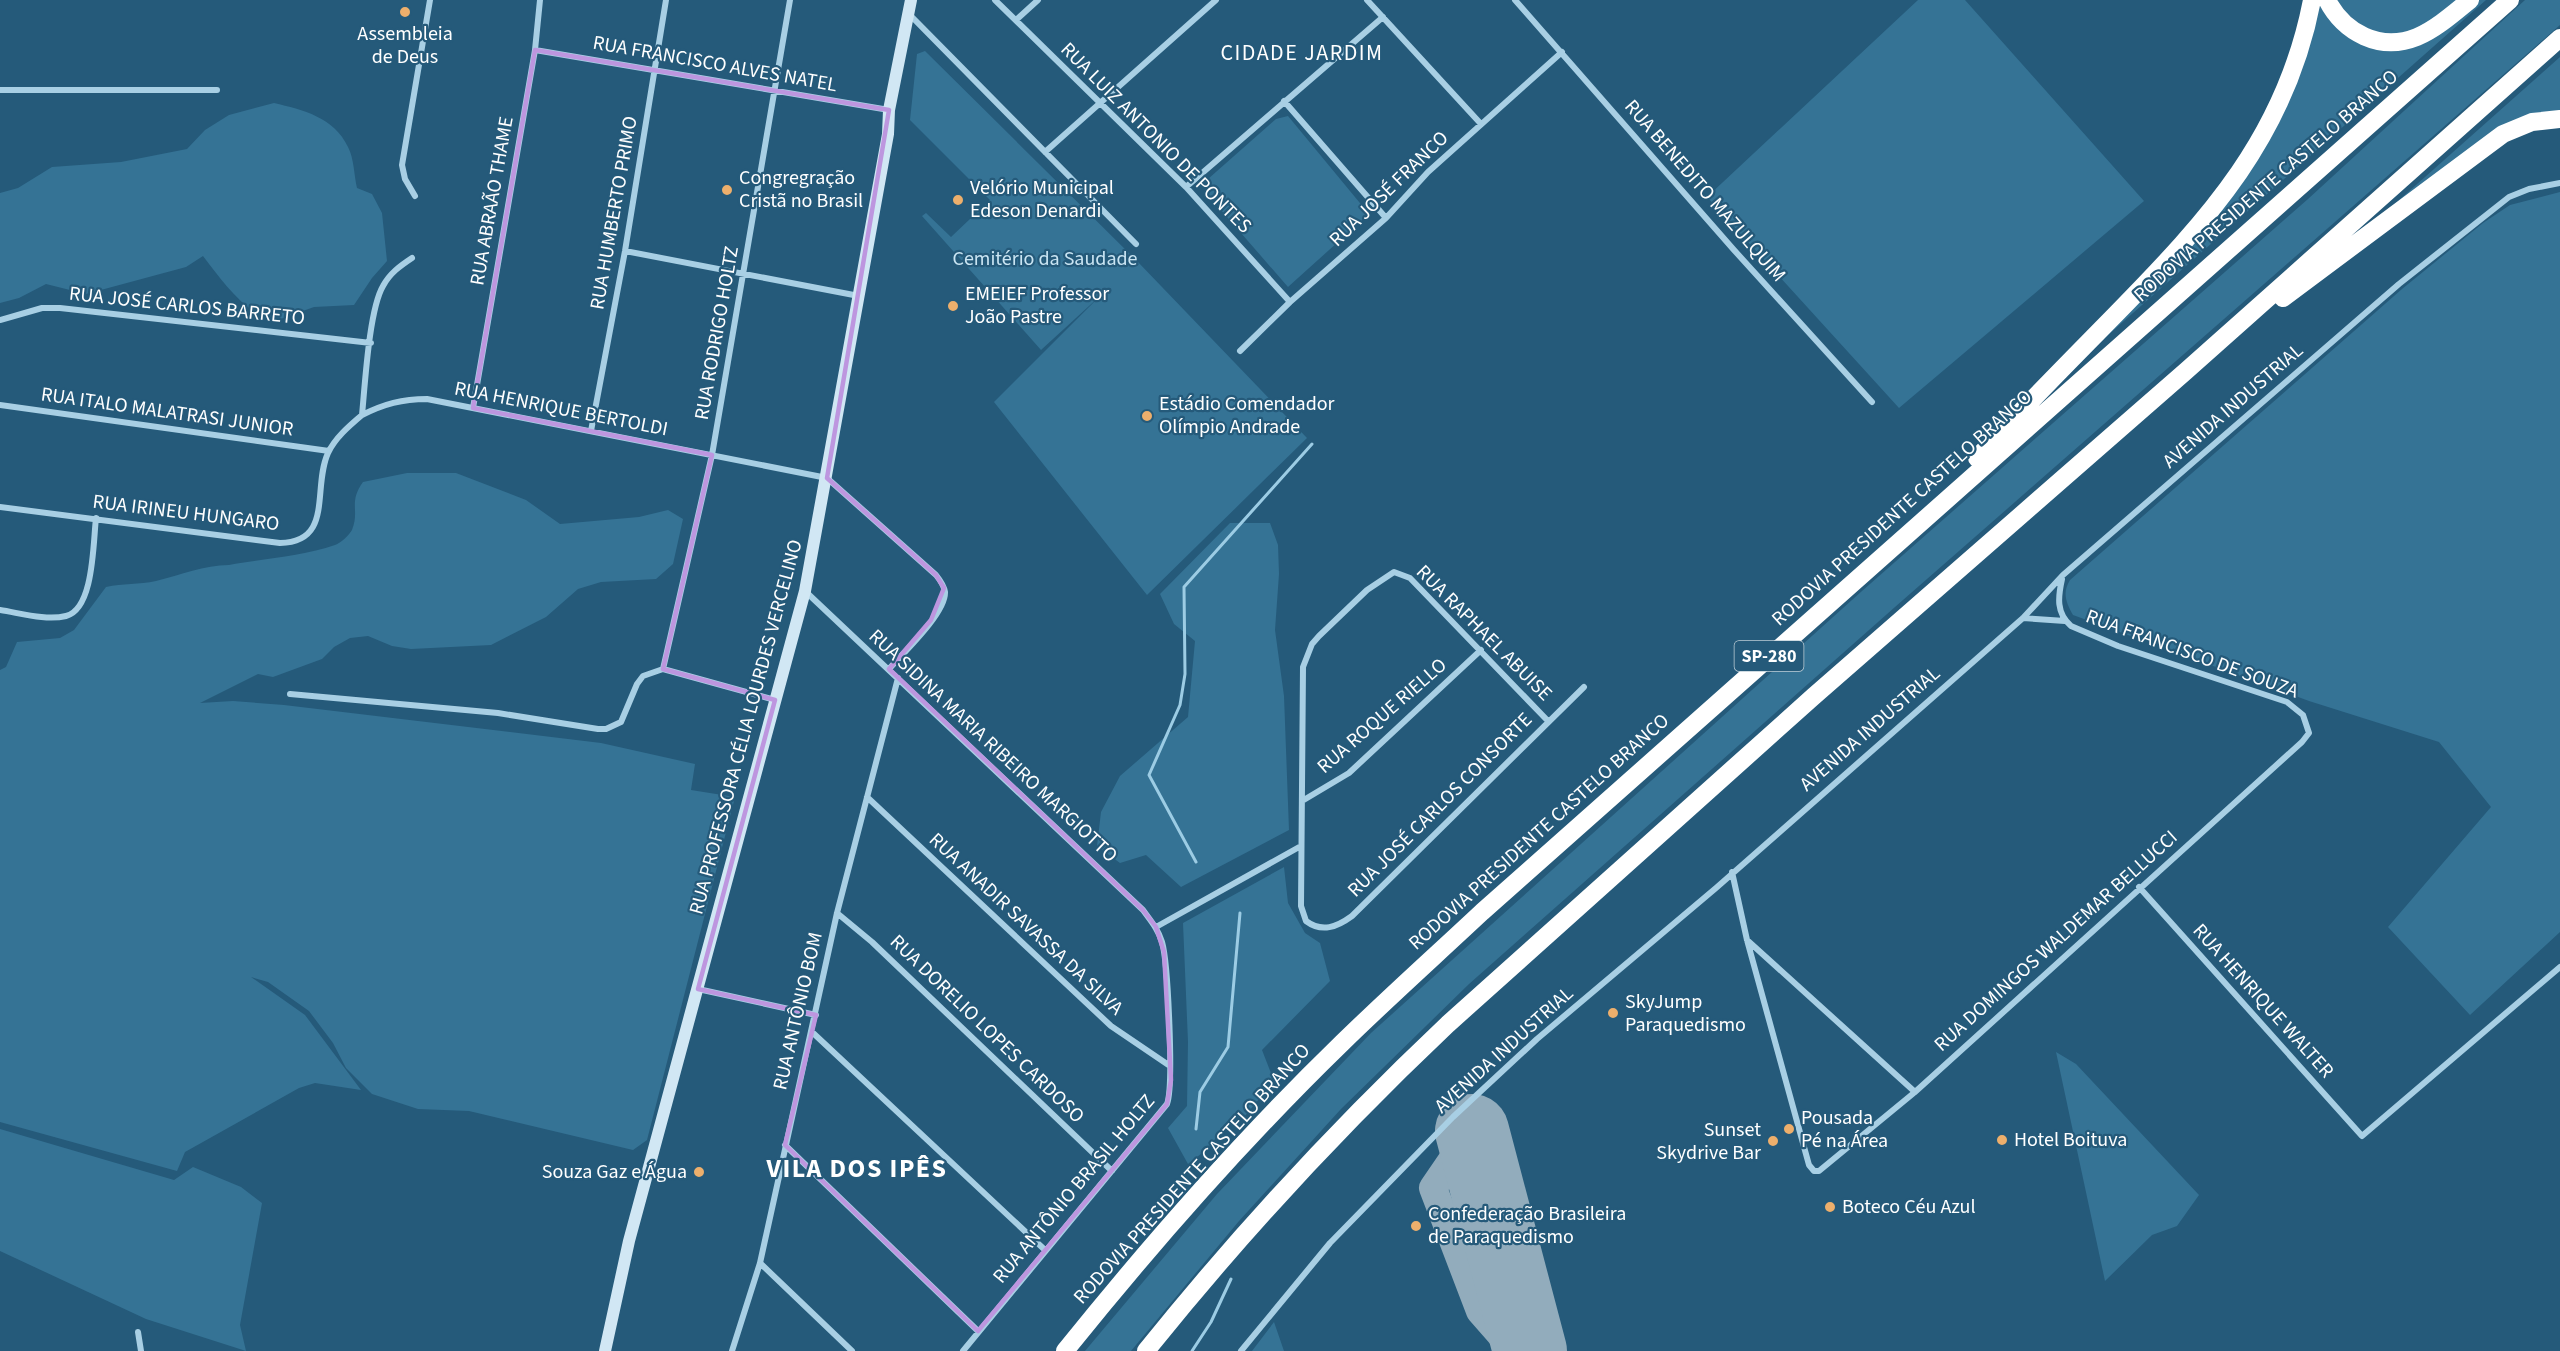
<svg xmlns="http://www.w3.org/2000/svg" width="2560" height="1351" font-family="'Source Sans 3',sans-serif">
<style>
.green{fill:#357395}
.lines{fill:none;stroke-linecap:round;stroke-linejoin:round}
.stream{stroke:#9ccce4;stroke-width:3}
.taxiway{stroke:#92acbc;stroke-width:28}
.runway{stroke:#92acbc;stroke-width:74}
.street{stroke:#a8cfe4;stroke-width:6}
.secondary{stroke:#d1e7f4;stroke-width:12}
.highway{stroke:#fff;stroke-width:18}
.marked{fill:none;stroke:#bd96df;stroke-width:4.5;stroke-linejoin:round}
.poi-dot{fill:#edaf6c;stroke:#255a7a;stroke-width:2}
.labels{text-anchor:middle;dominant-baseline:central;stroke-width:4.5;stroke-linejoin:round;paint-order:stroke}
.shield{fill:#255a7a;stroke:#beced7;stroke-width:1.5}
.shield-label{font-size:18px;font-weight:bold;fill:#fff}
.poi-label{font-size:20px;fill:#fff;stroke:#255a7a;text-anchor:start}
.street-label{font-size:20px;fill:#fff;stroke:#255a7a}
.park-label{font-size:20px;fill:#cae5f3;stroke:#255a7a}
.quarter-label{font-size:22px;letter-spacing:1.5px;fill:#fff;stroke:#255a7a}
.district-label{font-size:26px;font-weight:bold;letter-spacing:1.5px;fill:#fff;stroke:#255a7a}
</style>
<rect width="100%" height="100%" fill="#255a7a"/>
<path class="green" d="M1918,0H1965L2144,201L1899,408L1707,197Z
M2332,0H2464L2443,16L2399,36L2364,31Z
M2478,0H2486L2089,352L2207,225L2320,3L2378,48Z
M2525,0H2560V25L1895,607L1469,984L1341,1109L1239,1221L1131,1351H1085L1217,1194L1371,1033L1862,591L2308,199Z
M925,51L1137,261L1307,438L1147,595L994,402L1100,296L1041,350L922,216L926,213L951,237L990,200L910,120L917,54Z
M2560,57V113L2398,201Z
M274,103C303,110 334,117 348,147C354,158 354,175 357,188L372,194L382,213L387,261L372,278L354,305L314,307L272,322C241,308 223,282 203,256L186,267L86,294L46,284L19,298L0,303V193L18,188L52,167L121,162L187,149L205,130L229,115Z
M1288,116L1369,214L1288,287L1207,194L1208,179L1276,119Z
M2560,192V932L2470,1015L2388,927L2491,807L2439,742L2309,701L2073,615C2066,602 2062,593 2070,580L2402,289L2483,223L2510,205Z
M407,473H456L526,500L560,524L639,517L668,510L683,519L673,564L656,579L601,582L578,589L546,617L491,645L411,649L392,646L368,636L350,638L334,647L322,659L273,677L258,674L200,703L233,701L284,705L601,743L695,764L691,790L735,797L647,1140L633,1150L469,1111L418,1109L372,1094L346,1068L333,1043L309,1011L268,982L251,977L305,1015L361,1090L315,1083L299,1088L185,1152L177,1171L0,1122V670L6,667L17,642L60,638L74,630L106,587C123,583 139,585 156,581C181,575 204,565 229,565C262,559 303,556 335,545C341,543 349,535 352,530C360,510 348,503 363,482Z
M1230,523H1270L1278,545L1279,574L1275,630L1284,696L1289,830L1181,887L1146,855L1120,863L1097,846L1101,812L1120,776L1188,717L1195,641L1174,624L1160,594Z
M1284,867L1288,903L1305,933L1320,943L1330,981L1262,1050L1274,1081L1244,1117L1221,1128L1211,1146L1188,1164L1168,1128L1187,1106L1188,1042L1183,923Z
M2056,1052L2076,1064L2199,1195L2177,1226L2152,1235L2105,1281Z
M0,1129L174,1180L193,1167L241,1187L262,1203L240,1325L246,1351L146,1319L0,1251Z
M1274,1322L1284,1351H1252Z"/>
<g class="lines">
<path class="stream" d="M1196,862L1149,775L1180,705L1185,674L1184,587L1312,444
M1196,1129L1200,1092L1228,1047L1240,913
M1192,1351L1211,1322L1231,1279"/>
<path class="taxiway" d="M1472,1131L1433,1188L1480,1311L1515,1351
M1473,1292L1499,1232"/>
<path class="runway" d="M1472,1131L1530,1351"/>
<path class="street" d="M995,0L1186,187L1290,302
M1367,0L1481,124
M1515,0L1734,250L1872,402
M909,14L1136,244
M1016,20L1038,0
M535,50L889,110
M0,90H217
M1284,101L1386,218
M1045,152L1216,0
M1186,187L1383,17
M415,196L405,179L402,165L430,0
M625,251L859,296
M0,320L42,308H60L371,343
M1240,351L1290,302L1386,218L1428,172L1562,52
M0,405L329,451
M473,408L535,50L540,0
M362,415C384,404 402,399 427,399L827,478L936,575C940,580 944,585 945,592C946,613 903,653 889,669
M591,431L625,251L666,0
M0,507L280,543C334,542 312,488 328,453C335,438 349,426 362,415C365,385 369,310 383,286C390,273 400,266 412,258
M805,591L1143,910C1151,921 1158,929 1162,942C1168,963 1174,1086 1167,1104L963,1351
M0,610C20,613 46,621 66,616C94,609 93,543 96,518
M2023,618L2065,621
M663,669L712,455L790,0
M290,694L498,713L598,729H606L621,722L637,684L643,676L663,669L775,700
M1548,721L1410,578L1394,572L1367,590L1319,636L1312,644L1303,667L1301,906L1306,921C1322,933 1337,927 1352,916L1584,687
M867,797L1111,1026L1170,1066
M1302,801L1349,773L1481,650
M1732,872L1747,940L1809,1165L1814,1171H1819L1915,1092L2302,742L2309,733L2303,715L2287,702L2118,646L2071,626C2056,613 2058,597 2062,579
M2139,887L2362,1136L2560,967
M837,913L872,942L1112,1171
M1156,927L1301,846
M1747,940L1915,1092
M698,989L816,1015
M812,1032L1045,1250
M785,1145L978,1331
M760,1263L852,1351
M138,1332L141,1351
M732,1351L760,1263L837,913L898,678
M1241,1351L1330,1243L1453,1117L1537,1039L1716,888L2023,618L2063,575L2399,284L2509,197L2529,189L2560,183"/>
<path class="secondary" d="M605,1351L629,1241L805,591L888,134L889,110L911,0"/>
<path class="highway" d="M2327,0C2344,33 2380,52 2417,37C2436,29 2454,13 2470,0
M2283,298L2503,134L2532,122L2560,119
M1977,458C2022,409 2069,362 2116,314C2209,219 2286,136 2312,0
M1065,1351C1151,1244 1243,1139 1342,1043C1388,998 1435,956 1482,912L2510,0
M1146,1351C1239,1235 1340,1126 1448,1024L1814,696L2186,371L2560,38"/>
</g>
<path class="marked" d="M535,50L889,110L827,478L936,575L944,588L931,620L889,669L1143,910L1156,927L1164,952L1171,1080L1167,1104L978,1331L785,1145L816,1015L698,989L775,700L663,669L712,455L473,408Z"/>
<g class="poi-dot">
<circle cx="405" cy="12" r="6"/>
<circle cx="727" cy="190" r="6"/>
<circle cx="958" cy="200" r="6"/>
<circle cx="953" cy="306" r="6"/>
<circle cx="1147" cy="416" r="6"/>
<circle cx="1613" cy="1013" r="6"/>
<circle cx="1789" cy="1129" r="6"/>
<circle cx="2002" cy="1140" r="6"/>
<circle cx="1773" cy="1141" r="6"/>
<circle cx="699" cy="1172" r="6"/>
<circle cx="1830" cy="1207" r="6"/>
<circle cx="1416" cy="1226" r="6"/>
</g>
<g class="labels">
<rect class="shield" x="1734.5" y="641" width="69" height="30" rx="4.5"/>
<g class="shield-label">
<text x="1769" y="656">SP-280</text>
</g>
<g class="poi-label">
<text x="405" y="34" text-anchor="middle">Assembleia<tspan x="405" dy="23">de Deus</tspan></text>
<text x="739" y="178">Congregração<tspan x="739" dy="23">Cristã no Brasil</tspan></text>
<text x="970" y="188">Velório Municipal<tspan x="970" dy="23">Edeson Denardi</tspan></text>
<text x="965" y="294">EMEIEF Professor<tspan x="965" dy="23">João Pastre</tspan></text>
<text x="1159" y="404">Estádio Comendador<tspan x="1159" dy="23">Olímpio Andrade</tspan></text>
<text x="1625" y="1002">SkyJump<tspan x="1625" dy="23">Paraquedismo</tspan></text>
<text x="1801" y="1118">Pousada<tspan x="1801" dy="23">Pé na Área</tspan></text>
<text x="1761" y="1130" text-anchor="end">Sunset<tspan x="1761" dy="23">Skydrive Bar</tspan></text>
<text x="2014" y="1140">Hotel Boituva</text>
<text x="687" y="1172" text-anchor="end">Souza Gaz e Água</text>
<text x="1842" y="1207">Boteco Céu Azul</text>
<text x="1428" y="1214">Confederação Brasileira<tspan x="1428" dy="23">de Paraquedismo</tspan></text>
</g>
<g class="street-label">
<text transform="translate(715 64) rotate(10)">RUA FRANCISCO ALVES NATEL</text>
<text transform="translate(1156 138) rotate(45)">RUA LUIZ ANTONIO DE PONTES</text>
<text transform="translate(2266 186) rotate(-41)">RODOVIA PRESIDENTE CASTELO BRANCO</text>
<text transform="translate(1389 189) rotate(-44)">RUA JOSÉ FRANCO</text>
<text transform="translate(1705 191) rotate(49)">RUA BENEDITO MAZULQUIM</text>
<text transform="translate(492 201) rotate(-80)">RUA ABRAÃO THAME</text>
<text transform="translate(614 213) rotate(-80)">RUA HUMBERTO PRIMO</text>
<text transform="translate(187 306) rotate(6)">RUA JOSÉ CARLOS BARRETO</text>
<text transform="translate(717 333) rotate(-80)">RUA RODRIGO HOLTZ</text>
<text transform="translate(2233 406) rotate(-41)">AVENIDA INDUSTRIAL</text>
<text transform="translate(561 409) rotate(11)">RUA HENRIQUE BERTOLDI</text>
<text transform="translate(167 412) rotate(8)">RUA ITALO MALATRASI JUNIOR</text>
<text transform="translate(1902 508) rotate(-42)">RODOVIA PRESIDENTE CASTELO BRANCO</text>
<text transform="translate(186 513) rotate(7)">RUA IRINEU HUNGARO</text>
<text transform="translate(1484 633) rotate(45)">RUA RAPHAEL ABUISE</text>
<text transform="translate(2192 654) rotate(20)">RUA FRANCISCO DE SOUZA</text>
<text transform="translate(1382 716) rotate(-41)">RUA ROQUE RIELLO</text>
<text transform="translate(746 727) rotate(-75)">RUA PROFESSORA CÉLIA LOURDES VERCELINO</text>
<text transform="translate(1870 729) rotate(-41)">AVENIDA INDUSTRIAL</text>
<text transform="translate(993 746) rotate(43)">RUA SIDINA MARIA RIBEIRO MARGIOTTO</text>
<text transform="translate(1440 805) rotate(-45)">RUA JOSÉ CARLOS CONSORTE</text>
<text transform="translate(1539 832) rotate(-42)">RODOVIA PRESIDENTE CASTELO BRANCO</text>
<text transform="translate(1026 924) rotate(43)">RUA ANADIR SAVASSA DA SILVA</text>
<text transform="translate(2056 941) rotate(-42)">RUA DOMINGOS WALDEMAR BELLUCCI</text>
<text transform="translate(2263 1001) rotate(48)">RUA HENRIQUE WALTER</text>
<text transform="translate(798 1011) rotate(-77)">RUA ANTÔNIO BOM</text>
<text transform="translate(987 1029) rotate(44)">RUA DORELIO LOPES CARDOSO</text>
<text transform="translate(1504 1050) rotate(-42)">AVENIDA INDUSTRIAL</text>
<text transform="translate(1192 1174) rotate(-48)">RODOVIA PRESIDENTE CASTELO BRANCO</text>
<text transform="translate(1074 1189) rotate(-50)">RUA ANTÔNIO BRASIL HOLTZ</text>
</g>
<g class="park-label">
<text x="1045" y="259">Cemitério da Saudade</text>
</g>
<g class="quarter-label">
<text x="1302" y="53">CIDADE JARDIM</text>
</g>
<g class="district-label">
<text x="857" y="1168">VILA DOS IPÊS</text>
</g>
</g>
</svg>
